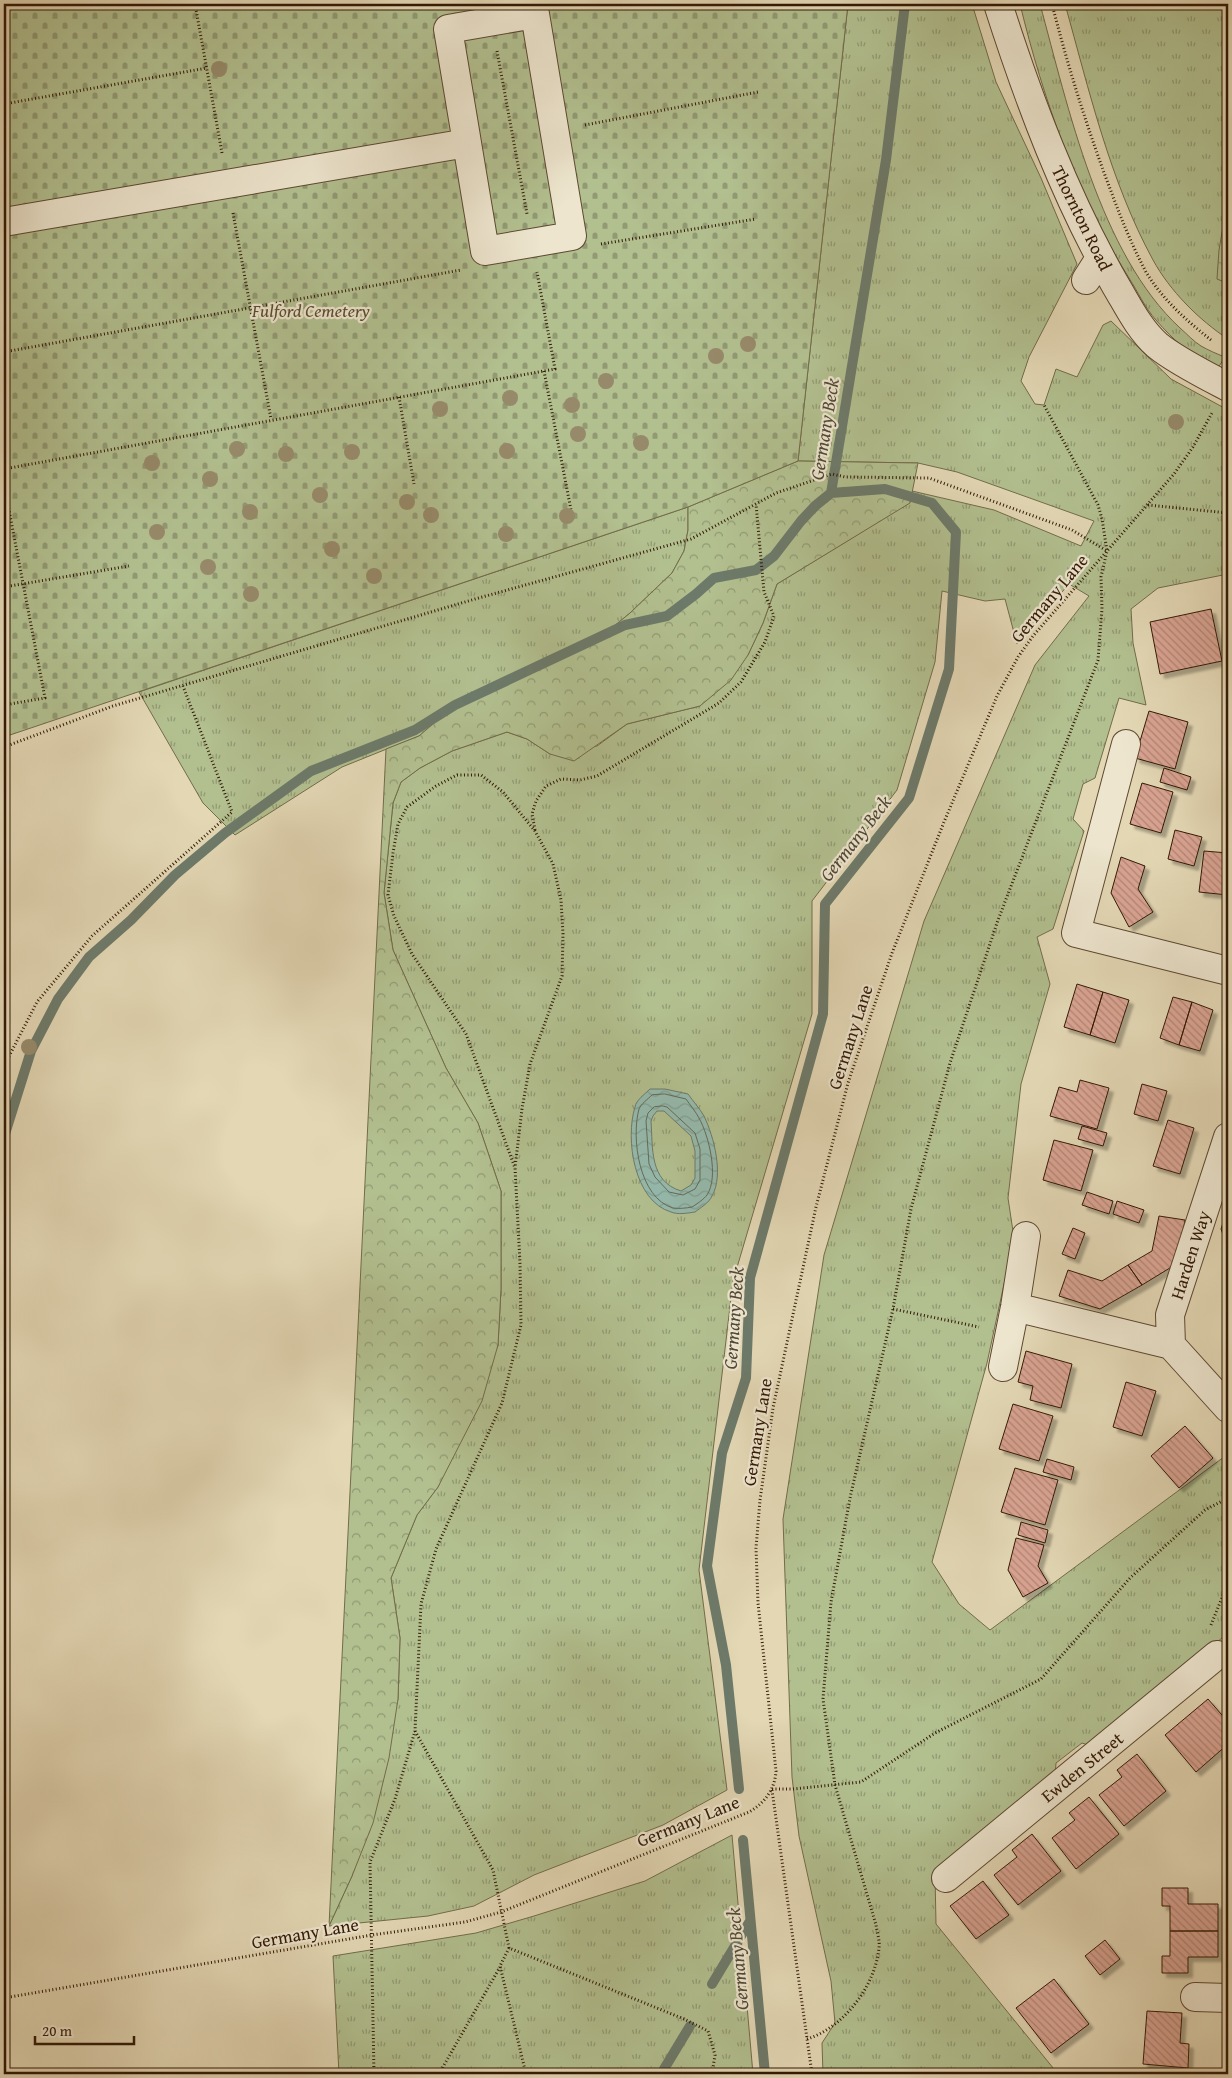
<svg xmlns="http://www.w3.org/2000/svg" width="1232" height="2078" font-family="'Gentium Book Plus',serif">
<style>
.grass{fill:url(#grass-tufts);stroke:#726c4a}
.forest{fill:url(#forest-crowns);stroke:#726c4a}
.cemetery{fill:url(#cemetery-stones);stroke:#726c4a}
.water{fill:url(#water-waves);stroke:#6d7a6a;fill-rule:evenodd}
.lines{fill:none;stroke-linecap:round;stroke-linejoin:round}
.shore{stroke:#646a59;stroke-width:1}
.stream{stroke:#6d7a6a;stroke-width:10}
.building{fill:url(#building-back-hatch);stroke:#321905;filter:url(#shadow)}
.minor-casing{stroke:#5e4831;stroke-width:30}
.path{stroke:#321905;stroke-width:3;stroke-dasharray:1 2.5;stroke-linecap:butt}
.minor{stroke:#ede5ce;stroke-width:28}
.tree{fill:#978a6a}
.labels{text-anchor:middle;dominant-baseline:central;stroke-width:4.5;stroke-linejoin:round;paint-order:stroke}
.street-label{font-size:18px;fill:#321905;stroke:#ede5ce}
.park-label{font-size:18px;font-style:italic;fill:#584b2e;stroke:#ede5ce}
.water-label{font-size:19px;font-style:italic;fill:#504937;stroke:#ede5ce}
</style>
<defs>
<pattern id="grass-tufts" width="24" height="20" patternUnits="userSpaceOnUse" patternTransform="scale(1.25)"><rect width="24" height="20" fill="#b2bf8f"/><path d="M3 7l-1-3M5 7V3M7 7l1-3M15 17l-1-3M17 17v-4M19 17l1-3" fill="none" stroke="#919a73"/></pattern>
<pattern id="forest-crowns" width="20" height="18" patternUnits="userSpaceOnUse" patternTransform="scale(1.25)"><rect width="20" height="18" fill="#b2bf8f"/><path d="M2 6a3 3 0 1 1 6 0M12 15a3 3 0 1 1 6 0" fill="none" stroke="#919a73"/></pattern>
<pattern id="cemetery-stones" width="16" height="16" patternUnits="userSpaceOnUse" patternTransform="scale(1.25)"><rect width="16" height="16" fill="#b2bf8f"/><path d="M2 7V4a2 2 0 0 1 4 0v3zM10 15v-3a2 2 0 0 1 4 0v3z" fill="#919a73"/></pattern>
<pattern id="water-waves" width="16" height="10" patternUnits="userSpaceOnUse" patternTransform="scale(1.25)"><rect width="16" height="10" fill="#95baad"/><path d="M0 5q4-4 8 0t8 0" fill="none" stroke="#819f93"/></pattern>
<pattern id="building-back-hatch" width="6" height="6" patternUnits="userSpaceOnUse" patternTransform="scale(1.25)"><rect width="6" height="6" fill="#d9a392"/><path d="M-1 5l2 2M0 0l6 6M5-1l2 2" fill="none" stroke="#b18475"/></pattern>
<filter id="shadow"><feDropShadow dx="4.5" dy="4.5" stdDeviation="1" flood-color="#0004"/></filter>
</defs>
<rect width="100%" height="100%" fill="#e3d7b4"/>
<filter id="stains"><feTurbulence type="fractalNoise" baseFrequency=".004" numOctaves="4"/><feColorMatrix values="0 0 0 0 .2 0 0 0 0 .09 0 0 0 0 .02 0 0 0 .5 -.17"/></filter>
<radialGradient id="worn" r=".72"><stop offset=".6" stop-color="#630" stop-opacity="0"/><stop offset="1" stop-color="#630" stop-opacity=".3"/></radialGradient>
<path class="grass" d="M848,4H972L996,82L1041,178L1077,264L1029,357L1021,381L1035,404L1044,405L1056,369L1077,377L1103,325L1111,321L1171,379L1228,410V574L1158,588L1131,609L1133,643L1146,705L1119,698L1095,778L1083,784L1073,819L1084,831L1053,929L1037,937L1050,984L1021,1084L1008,1198L1014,1238L987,1363L932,1562L959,1604L990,1630L1228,1454V1633L1091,1746L1082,1743L1056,1763L1055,1776L935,1875L936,1924L1058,2074H823L822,2043L835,2023L831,1981L799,1836L792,1777L783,1519L824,1255L924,921L1035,665L1089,596L1069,584L1017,644L1005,599L985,601L942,591L935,662L897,790L812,901V1014L733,1281L699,1570L727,1790L663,1825L534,1875L474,1906L428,1916L329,1926L352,1876L398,1699L400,1638L391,1578L417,1515L438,1487L498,1345L501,1289V1191L478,1123L446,1068L393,950L384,893L393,803L401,782L420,768L452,751L507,732L527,739L550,754L597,746L627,724L700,706L748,655L763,623L777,584L909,503L912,491L994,510L1081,546L1094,521L957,472L918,463L798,461Z
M1020,4H1040C1068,107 1100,254 1180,328C1187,334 1193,341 1201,346C1208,350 1217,354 1225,357L1216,371C1193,357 1173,340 1156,320C1145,308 1138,292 1129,278C1077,195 1043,99 1020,4Z
M1065,4H1228V339C1199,320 1170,291 1153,260C1110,181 1089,90 1065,4Z
M688,507V530L684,551L672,573L630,613L601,637L455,705L419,736L342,767L235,835L203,803L139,692Z
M732,1835L753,2074H339L333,1956L476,1933L534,1916L645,1881Z"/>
<path class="forest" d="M1228,197V282L1227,283L1217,279L1219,250Z
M798,461L918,463L910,503L777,584L763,623L748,655L731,680L700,706L627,724L574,761L550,754L527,739L507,732L452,751L420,768L401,782L393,803L384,893L393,950L446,1068L478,1123L501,1191V1289L498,1345L482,1401L438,1487L417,1515L391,1578L400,1638L398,1699L389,1758L373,1823L352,1876L329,1926L386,749L419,736L455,705L601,637L630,613L672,573L684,551L688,530V507Z"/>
<path class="cemetery" d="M4,4H848L798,461L688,507L4,737Z"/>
<path class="water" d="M650,1089H665L688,1094C693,1101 700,1109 704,1116C714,1137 724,1175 712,1196C709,1203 700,1208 695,1212C688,1213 678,1215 671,1212C634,1201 625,1139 635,1107C636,1100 645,1094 650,1089ZM657,1111H664L691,1136L695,1151V1178L691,1185L681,1191C649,1181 653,1148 651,1121L653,1116Z"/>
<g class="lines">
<path class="shore" d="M665,1094L686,1099C690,1105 696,1112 699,1118C709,1136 719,1177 707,1195C704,1199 697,1204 692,1207C687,1208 678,1209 673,1208C639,1198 631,1138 639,1109C641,1104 648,1099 652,1095Z
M663,1106L667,1107L695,1133L700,1149V1180L695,1189L683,1195L669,1192L655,1177L649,1164L646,1121L648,1113L654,1107Z"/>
<path class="stream" d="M4,1137L31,1051L58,999L89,957L131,920L175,875L225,833L311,771L415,730L455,705L625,625L667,616L696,594L714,578L756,570L774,556L801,521L815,506L831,493
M739,1789L726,1665L707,1566L722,1453L746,1378L750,1278L823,1014L825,904L909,798L949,669L956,532L932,503L885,489L831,493L886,160L905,4
M743,1840L765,2074
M712,1984L750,1921
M661,2074L690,2026"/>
</g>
<path class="building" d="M1211,609L1222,661L1160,674L1150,622Z
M1149,711L1188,722L1175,769L1135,758Z
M1164,768L1191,777L1187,790L1160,782Z
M1142,783L1173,792L1161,833L1130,824Z
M1175,830L1202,837L1194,866L1168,859Z
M1204,851L1228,853V895L1199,892Z
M1121,857L1145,866L1138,889L1153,912L1129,927L1111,893Z
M1077,984L1103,992L1090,1035L1064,1027Z
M1103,992L1129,1000L1115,1043L1090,1035Z
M1173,997L1192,1002L1179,1045L1160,1038Z
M1192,1002L1213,1010L1200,1051L1179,1045Z
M1080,1080L1109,1088L1097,1129L1050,1116L1059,1087L1077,1092Z
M1142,1084L1167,1091L1158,1121L1134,1114Z
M1168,1120L1194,1128L1180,1174L1153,1166Z
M1082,1126L1107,1133L1103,1146L1078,1139Z
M1054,1140L1093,1150L1081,1191L1043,1180Z
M1087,1192L1113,1201L1109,1214L1082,1205Z
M1117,1201L1144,1210L1139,1223L1113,1214Z
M1228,1207V1249L1221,1229Z
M1159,1216L1185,1220L1178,1263L1142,1285L1128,1265L1152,1251Z
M1073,1228L1085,1233L1075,1259L1062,1254Z
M1128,1265L1142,1285L1100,1309L1059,1296L1068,1270L1102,1281Z
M1026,1351L1072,1364L1061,1408L1030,1400L1033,1386L1018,1382Z
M1126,1382L1156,1391L1142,1436L1113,1427Z
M1013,1404L1053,1416L1039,1461L999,1449Z
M1185,1426L1213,1458L1179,1488L1151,1456Z
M1047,1459L1074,1467L1071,1480L1043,1472Z
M1015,1468L1058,1480L1045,1525L1001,1512Z
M1021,1522L1048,1530L1045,1543L1018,1535Z
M1016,1538L1044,1545L1038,1566L1048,1583L1023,1597L1008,1570Z
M1208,1699L1228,1722V1744L1196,1772L1165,1735Z
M1137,1754L1166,1791L1124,1826L1099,1795L1122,1777L1117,1770Z
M1089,1797L1119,1834L1076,1869L1052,1838L1075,1820L1069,1813Z
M1032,1834L1061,1871L1018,1905L994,1875L1017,1857L1012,1850Z
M983,1881L1009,1915L976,1939L950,1906Z
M1162,1888H1188V1904H1218V1931H1170V1906H1162Z
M1170,1931H1218V1957H1188V1973H1162V1956H1170Z
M1105,1940L1120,1959L1100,1975L1085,1956Z
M1054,1979L1089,2024L1051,2053L1016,2008Z
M1147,2011L1182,2013L1180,2043L1189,2044L1188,2068L1143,2064Z"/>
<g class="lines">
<g class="minor-casing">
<path id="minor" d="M998,4C1029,101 1065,197 1116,286C1128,306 1139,329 1157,345C1175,360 1207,376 1228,387
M535,14L572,236L485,251L448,29Z
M4,222L467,143
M1086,280L1100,258
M1126,744L1076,933L1228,971
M1228,1137L1170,1315L1171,1345L1228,1408
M1015,1307L1171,1345
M1003,1367L1015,1307L1026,1236
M946,1878L1217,1655
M1195,1997L1228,1998"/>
</g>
<path class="path" d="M195,4L222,153
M1052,4C1067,63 1085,121 1106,178C1118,210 1130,242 1146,272C1162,299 1187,321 1211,340
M497,51L527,214
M4,104L207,68
M585,125L758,92
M233,213L271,419
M601,244L756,219
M4,352L461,270
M544,371L572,515
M399,397L414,484
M4,469L555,369L537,272
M4,484L45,698L4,705
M1148,505L1228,513
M4,587L129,566
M4,747L113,706L475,599L691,539L776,493L832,474L845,477L929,478L1072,530L1107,551
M535,830L532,814L536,801L546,786L561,779L580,780L597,776L719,703L741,682L765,642L774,616L764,592L756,504
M4,1066L37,1002L92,936L232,812L183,686
M893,1309L979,1327
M1211,1625L1228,1583
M415,1731L493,1870L509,1948L684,2019L708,2031L715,2055L712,2074
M772,1789H793L861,1782L935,1733L1041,1679L1130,1578L1205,1510L1228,1498
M772,1790L812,2074
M509,1948L500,1966L526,2074
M4,1998L372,1935L465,1922L501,1912L749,1812C765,1803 775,1789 776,1771L758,1603L756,1548L760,1500L773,1408L816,1207L848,1083L892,953L944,822L997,696L1018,657L1033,636L1174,474L1193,447L1212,413
M807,2039C843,2028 875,1987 879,1948C880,1941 877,1932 876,1925L835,1785L823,1699L831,1602L850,1498L893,1309L911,1209L950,1063L998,920L1098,660L1102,609L1101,577L1107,551L1102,519L1098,505L1044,405
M374,2074L370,1862L395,1799L415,1731L421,1604L436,1549L502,1403L521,1325L520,1263L515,1168L466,1034L412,954L394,916L388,895L393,853L398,824L407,807L436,786L457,775H481L503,792L535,831L553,864L561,900L563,934L562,976L530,1064L522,1109L515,1168
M439,2074L500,1967"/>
<use href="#minor" class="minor"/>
</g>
<g class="tree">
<circle cx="219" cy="69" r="8"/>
<circle cx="748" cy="344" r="8"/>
<circle cx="716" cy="356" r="8"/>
<circle cx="606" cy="381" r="8"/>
<circle cx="510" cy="398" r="8"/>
<circle cx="572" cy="405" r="8"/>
<circle cx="440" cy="409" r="8"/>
<circle cx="1176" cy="422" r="8"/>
<circle cx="578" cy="434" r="8"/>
<circle cx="641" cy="443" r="8"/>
<circle cx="237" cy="449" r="8"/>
<circle cx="507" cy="451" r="8"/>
<circle cx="352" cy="452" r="8"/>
<circle cx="286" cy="454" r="8"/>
<circle cx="152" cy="463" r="8"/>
<circle cx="210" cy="479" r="8"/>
<circle cx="320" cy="495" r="8"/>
<circle cx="407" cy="502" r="8"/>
<circle cx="250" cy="512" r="8"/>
<circle cx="431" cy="515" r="8"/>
<circle cx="567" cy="516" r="8"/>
<circle cx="157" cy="532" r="8"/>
<circle cx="506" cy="534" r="8"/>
<circle cx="332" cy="549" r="8"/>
<circle cx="208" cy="567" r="8"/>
<circle cx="374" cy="576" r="8"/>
<circle cx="251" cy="594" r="8"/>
<circle cx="29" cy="1047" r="8"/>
</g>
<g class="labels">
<g class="street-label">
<text transform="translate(1082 218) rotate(64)">Thornton Road</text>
<text transform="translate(1049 598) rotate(-50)">Germany Lane</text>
<text transform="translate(850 1037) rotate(-72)">Germany Lane</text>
<text transform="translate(1190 1255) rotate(-72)">Harden Way</text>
<text transform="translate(757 1432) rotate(-81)">Germany Lane</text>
<text transform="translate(1082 1767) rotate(-39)">Ewden Street</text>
<text transform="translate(688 1821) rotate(-22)">Germany Lane</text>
<text transform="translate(305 1933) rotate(-10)">Germany Lane</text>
</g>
<g class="park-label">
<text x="311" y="310">Fulford Cemetery</text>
</g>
<g class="water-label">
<text transform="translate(824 429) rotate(-81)">Germany Beck</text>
<text transform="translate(855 838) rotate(-52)">Germany Beck</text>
<text transform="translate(733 1318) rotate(-86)">Germany Beck</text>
<text transform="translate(737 1959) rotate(-95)">Germany Beck</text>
</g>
</g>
<rect width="1232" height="2078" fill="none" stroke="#e3d7b4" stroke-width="20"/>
<rect x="5" y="5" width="1222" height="2068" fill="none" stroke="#321905" stroke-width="2.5"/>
<rect x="10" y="10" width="1212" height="2058" fill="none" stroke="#321905"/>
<path d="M35 2036v8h99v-8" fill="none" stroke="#321905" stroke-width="2.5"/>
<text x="42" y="2036" font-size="15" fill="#321905" stroke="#ede5ce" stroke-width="4" paint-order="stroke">20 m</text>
<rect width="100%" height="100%" filter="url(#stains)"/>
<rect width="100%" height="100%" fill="url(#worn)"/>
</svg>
